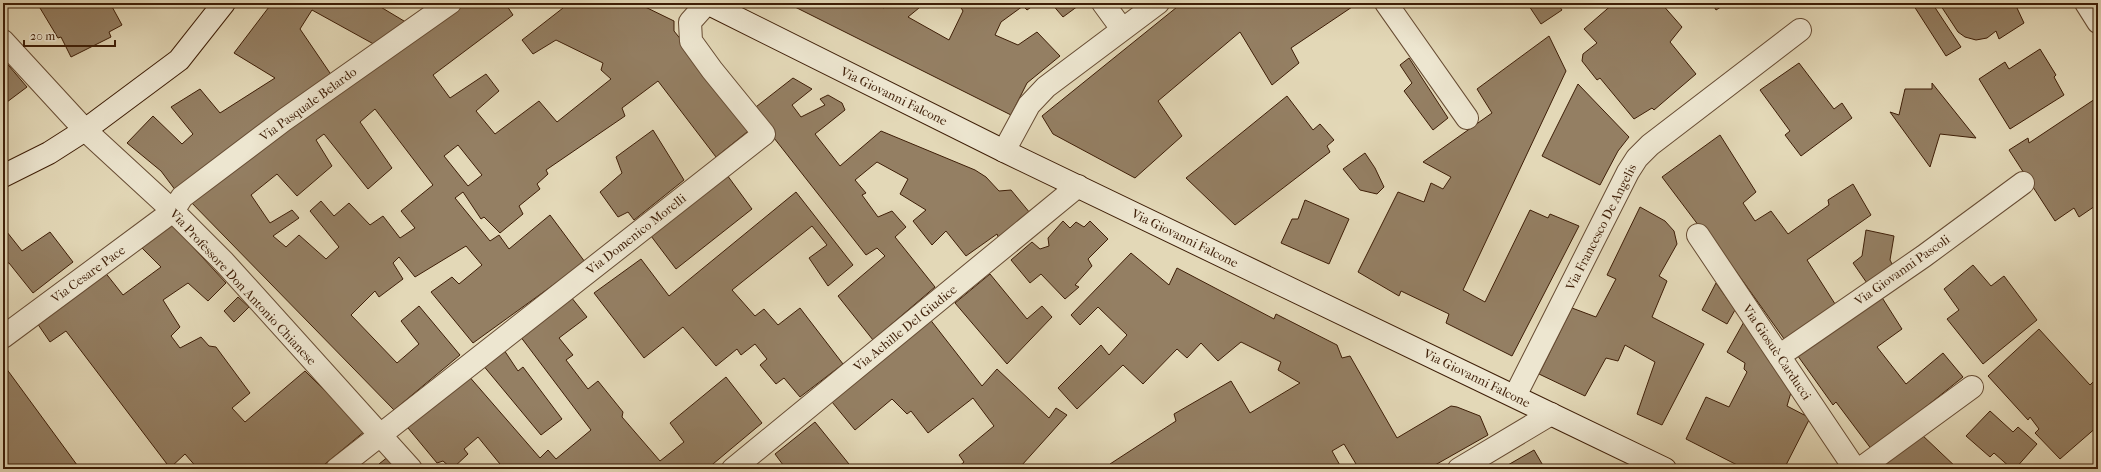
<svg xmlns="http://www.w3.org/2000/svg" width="2101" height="472" font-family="'IM FELL French Canon',serif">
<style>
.building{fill:#947f63;stroke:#3e1e07;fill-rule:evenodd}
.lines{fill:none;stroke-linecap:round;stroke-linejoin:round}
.street-casing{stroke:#674c33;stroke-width:24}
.secondary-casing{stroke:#3e1e07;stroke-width:24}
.street{stroke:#ede6d0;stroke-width:22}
.secondary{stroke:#ede6d0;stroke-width:22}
.labels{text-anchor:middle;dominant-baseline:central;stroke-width:3;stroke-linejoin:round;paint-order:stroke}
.street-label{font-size:13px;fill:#3e1e07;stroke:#ede6d0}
</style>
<rect width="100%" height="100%" fill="#e3d8b7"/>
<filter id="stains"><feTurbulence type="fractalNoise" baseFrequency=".005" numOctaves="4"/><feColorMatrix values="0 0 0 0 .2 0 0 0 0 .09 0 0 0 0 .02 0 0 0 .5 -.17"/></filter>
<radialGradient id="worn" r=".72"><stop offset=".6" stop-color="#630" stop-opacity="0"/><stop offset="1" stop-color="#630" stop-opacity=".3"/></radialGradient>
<path class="building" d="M37,3H110L122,25L109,32L111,37L71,57L61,37L58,38Z
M272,3H374L409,24L379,47L312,10L300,29L332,76L176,191L161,171L127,143L153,116L182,144L193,134L171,107L200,89L220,113L275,78L234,53Z
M462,3H505L513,15L433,75L450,98L486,74L499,91L476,111L495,134L539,101L557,122L611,79L601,70L603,63L556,40L533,54L522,40L563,8L554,3H637L674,21V31L752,128L716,157L658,81L622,108L625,116L546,170L548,174L537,184L540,189L519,206L523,214L500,233L484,217L481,219L463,192L455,198L490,241L499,235L509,249L550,215L585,262L473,343L431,292L452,277L459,284L482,265L466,246L415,277L399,257L393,263L403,279L379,297L375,291L351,315L397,363L419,344L401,321L419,306L460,355L394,410L187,198ZM375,109L433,185L401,211L415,228L400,238L383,216L370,225L349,203L334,216L321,201L310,211L339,247L326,259L299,235L286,247L273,236L299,218L292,210L270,223L251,195L277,174L297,196L332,166L316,140L324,134L368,189L392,168L360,122ZM458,145L482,175L468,186L444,156Z
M787,3H874L884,8L889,3H925L908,17L949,40L963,11L958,3H1037L1027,10L1023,6L1001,22L995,35L1018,45L1037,32L1060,56L1027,83L1011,115Z
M1045,3H1082L1063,17L1051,3L1048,6Z
M1182,3H1358L1291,48L1299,63L1272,85L1240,32L1158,101L1182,136L1135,178L1053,134L1042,116Z
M1527,3H1557L1562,10L1541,24Z
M1614,3H1661L1682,27L1670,42L1696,74L1654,110L1652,108L1634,119L1600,78L1597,80L1582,61L1583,54L1597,43L1584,29Z
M1712,3H1727L1716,10Z
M1912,3H1932L1961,47L1946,56Z
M1939,3H2025L2017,8L2024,23L1999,39L1996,31L1987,38L1976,40L1965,37L1958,32Z
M1549,36L1566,71L1463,290L1485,302L1530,210L1548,218L1550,214L1579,226L1512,356L1446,323L1449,314L1401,291L1399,296L1358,272L1398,192L1424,202L1431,183L1443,189L1451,177L1423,162L1492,113L1477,89Z
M2040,49L2056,75L2054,77L2064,95L2010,129L1979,79L2005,62L2009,69Z
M1409,58L1448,118L1433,130L1404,91L1412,83L1400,65Z
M3,59L27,87L3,105Z
M1799,63L1834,109L1842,103L1852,118L1801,156L1785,135L1790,131L1760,90Z
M793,78L812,89L792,105L801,117L825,105L820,99L828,95L842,103L845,110L815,134L840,166L881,131L975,170L986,177L999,191L1011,190L1030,213L999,239L997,234L966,256L946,231L932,245L913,221L926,210L900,194L908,179L877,162L855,180L866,193L862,195L878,217L892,211L906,227L895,237L935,287L873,340L838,296L885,256L877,248L866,255L752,110Z
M1932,83L1976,138L1940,134L1930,167L1890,112L1899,115L1905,89H1932Z
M1578,84L1629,137L1618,151L1600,185L1542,156Z
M1287,96L1313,130L1320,124L1334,140L1327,146L1330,152L1235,225L1186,178Z
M2098,97V204L2079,217L2074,208L2055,221L2009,150L2028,138L2029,143Z
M653,130L684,180L634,220L628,212L618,217L600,192L622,173L616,157Z
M1720,135L1756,192L1743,203L1755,221L1771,211L1788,234L1829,205L1828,200L1853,184L1871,215L1807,260L1837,307L1787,343L1708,232L1705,234L1662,177Z
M1365,153L1375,168L1384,187L1377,194L1360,190L1343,169Z
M727,175L752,209L676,269L651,236Z
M796,192L853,265L828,286L809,258L827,245L812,226L732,290L755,316L764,309L778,325L800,308L843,364L800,397L784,378L776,384L760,365L767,359L755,344L741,355L737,349L716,366L683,327L644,358L594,293L641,259L669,296Z
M1305,200L1349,219L1329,264L1281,243L1292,219H1298Z
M1640,207L1665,221L1674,231L1677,244L1659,276L1667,281L1652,317L1704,344L1662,425L1637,414L1655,362L1625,345L1618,361L1606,358L1585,396L1539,374L1572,308L1596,317L1616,279L1607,275Z
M1063,221L1070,228L1076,222L1084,227L1090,221L1108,239L1088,259L1092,266L1075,285L1079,287L1065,299L1041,274L1030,283L1011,260L1032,242L1040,249L1049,246L1048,238Z
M170,222L226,283L208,301L188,283L163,300L180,327L171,336L180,348L201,337L209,346L216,347L250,393L232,408L245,422L305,371L365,431L319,469H198L185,454L170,468L66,331L50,342L37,323L104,271L123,295L161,267L138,244Z
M3,227L22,251L50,232L73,262L33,293L9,263L3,262Z
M1866,230L1894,236L1890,260L1893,266L1869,286L1853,263L1862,256Z
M1131,253L1169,285L1177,268L1274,319L1276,314L1337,345L1342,358L1350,356L1397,438L1451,406L1457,407L1480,416L1488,435L1428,469H1377L1375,465L1359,469L1344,444L1332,451L1342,469H1113L1110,464L1176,421L1174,414L1231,381L1250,413L1300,383L1278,370L1281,362L1241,342L1218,361L1201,343L1187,358L1177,349L1143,384L1123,365L1077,409L1058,388L1101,345L1109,355L1127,335L1098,307L1080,325L1071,315Z
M1973,265L1991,286L2004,276L2037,320L1983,364L1947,319L1959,310L1944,289Z
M990,274L1027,319L1042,306L1052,317L1007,364L955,303Z
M1716,283L1735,310L1727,324L1702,310Z
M1881,296L1902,329L1877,347L1906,384L1943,353L1963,377L1872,450L1836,402L1833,405L1795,352Z
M238,297L249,307L234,322L224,311Z
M571,297L587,317L559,338L573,355L566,360L588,389L598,381L623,412L622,417L660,461L684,442L670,423L726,377L762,423L707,469H504L478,437L464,449L468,454L452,469L443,461L437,463L403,422L467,374L540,458L548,450L556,459L591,430L520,336Z
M929,318L982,386L997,369L1049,418L1056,408L1067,415L1022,465L1025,469H956L964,462L959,455L994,426L973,398L928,433L911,411L907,414L892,399L855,430L832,402Z
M1745,320L1792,389L1787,406L1810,418L1784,469H1745L1686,439L1706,397L1729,407L1747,372L1744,369L1745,363L1727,352Z
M2039,329L2090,385L2094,381L2098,385V426L2060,459L2035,433L2039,429L2030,417L2028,420L1988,376Z
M504,350L518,371L523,367L562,419L541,435L482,364Z
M3,364L80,469L3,468Z
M1990,411L2013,432L2018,427L2037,444L2015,469H2012L1994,453L1990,457L1966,436Z
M815,422L853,469H786L775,454Z
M1921,434L1958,469H1875Z
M1534,450L1545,469H1501Z
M389,456L400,469H383L379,464Z"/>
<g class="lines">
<g class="street-casing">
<path id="street" d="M1103,3L1122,29
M1386,3L1467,118
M2086,3L2098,22
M3,41L85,130L173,211L224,262L411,469
M1004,151L1029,105L1046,87L1158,3
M1698,235L1855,469
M3,337L173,211L182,197L284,120L450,3
M1779,356L1924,256L2023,183
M1515,396L1628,172L1637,158L1650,145L1800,30
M337,469L764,134L712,70L691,41L690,22L707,3
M733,469L1078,186
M1459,469L1551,414
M1860,469L1972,387"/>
</g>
<g class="secondary-casing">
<path id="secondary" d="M707,3L1004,151L1665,469
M3,176L49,153L85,130L179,60L224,3"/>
</g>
<use href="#street" class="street"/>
<use href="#secondary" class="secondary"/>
</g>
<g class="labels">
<g class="street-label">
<text transform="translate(894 96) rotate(26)">Via Giovanni Falcone</text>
<text transform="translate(308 104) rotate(-36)">Via Pasquale Belardo</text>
<text transform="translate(1601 227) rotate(-63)">Via Francesco De Angelis</text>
<text transform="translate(636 234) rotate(-38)">Via Domenico Morelli</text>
<text transform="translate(1185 238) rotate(26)">Via Giovanni Falcone</text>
<text transform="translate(1902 270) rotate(-35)">Via Giovanni Pascoli</text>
<text transform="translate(88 274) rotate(-36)">Via Cesare Pace</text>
<text transform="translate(243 287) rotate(47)">Via Professore Don Antonio Chianese</text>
<text transform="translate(905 328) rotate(-39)">Via Achille Del Giudice</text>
<text transform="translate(1777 352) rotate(56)">Via Giosuè Carducci</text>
<text transform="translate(1477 378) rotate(26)">Via Giovanni Falcone</text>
</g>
</g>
<rect width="2101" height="472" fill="none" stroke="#e3d8b7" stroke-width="16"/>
<rect x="4" y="4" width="2093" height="464" fill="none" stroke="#3e1e07" stroke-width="2"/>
<rect x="8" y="8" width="2085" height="456" fill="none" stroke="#3e1e07"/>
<path d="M24 40v6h91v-6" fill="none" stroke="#3e1e07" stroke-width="2"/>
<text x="30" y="40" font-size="12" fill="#3e1e07" stroke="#ede6d0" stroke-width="3" paint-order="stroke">20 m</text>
<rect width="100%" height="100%" filter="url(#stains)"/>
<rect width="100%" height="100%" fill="url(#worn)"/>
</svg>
